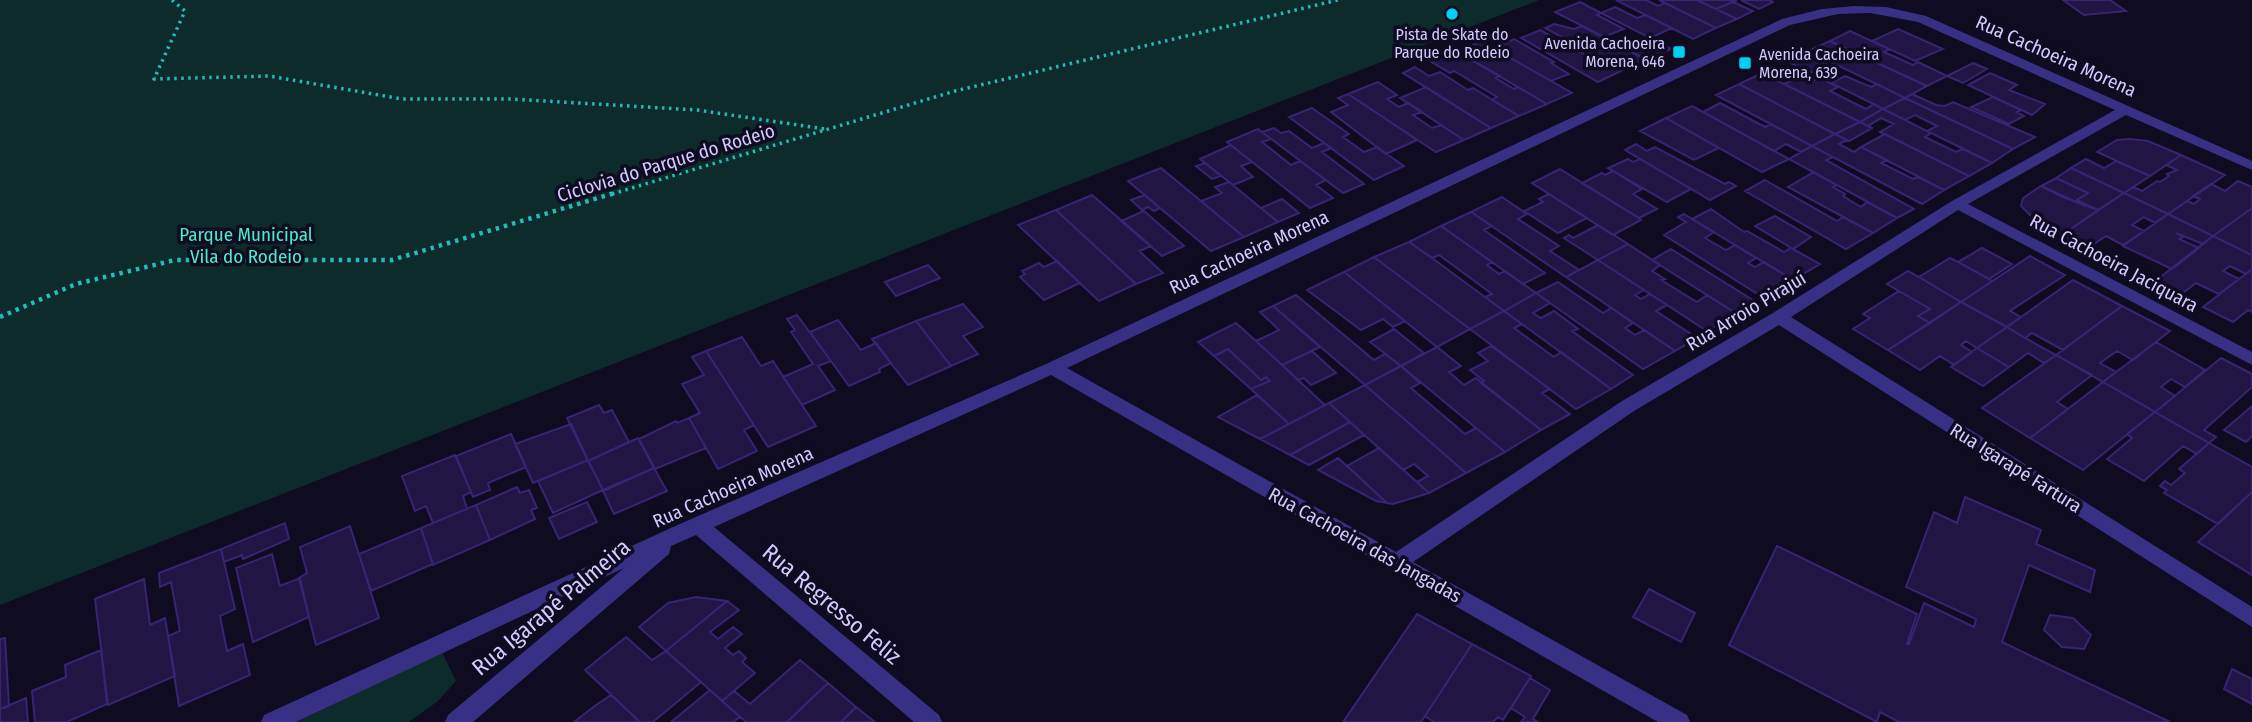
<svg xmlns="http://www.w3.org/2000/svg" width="2252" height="722" font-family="'Fira Sans Condensed',sans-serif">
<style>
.green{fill:#0d2b2b}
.building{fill:#211544;stroke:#382472;stroke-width:2}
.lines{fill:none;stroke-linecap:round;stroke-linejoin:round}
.path-far1{stroke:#21bcbb;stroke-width:3.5;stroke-dasharray:2.5 4.5;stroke-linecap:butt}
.path{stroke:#21bcbb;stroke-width:4.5;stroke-dasharray:3.5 5;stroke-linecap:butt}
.minor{fill:#383085;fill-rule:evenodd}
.poi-dot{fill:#00d0f5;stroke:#0f0b21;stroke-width:2.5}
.labels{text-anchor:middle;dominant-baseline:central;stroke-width:7;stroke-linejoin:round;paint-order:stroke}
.far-poi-label{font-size:16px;fill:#d3caff;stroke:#0f0b21}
.street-label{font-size:19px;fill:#d3caff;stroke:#0f0b21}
.park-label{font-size:19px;fill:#4aebcb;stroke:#0f0b21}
.near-street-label{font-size:23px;fill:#d3caff;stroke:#0f0b21}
</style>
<rect width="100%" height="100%" fill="#0f0b21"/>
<path class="green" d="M0,0H1539L0,605Z
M442,652L456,681L438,701L409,722H297Z"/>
<path class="building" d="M1616,0H1646L1658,6L1665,3L1716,28L1693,39Z
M1659,0H1697L1737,19L1716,28Z
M1697,0H1737L1716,9Z
M1741,0H1769L1773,2L1759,9Z
M2063,0H2110L2126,11L2084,15Z
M1580,2L1601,13L1597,15L1624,29L1604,37L1555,12Z
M1733,2L1753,11L1737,19L1716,9Z
M1615,7L1637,18L1646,15L1672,28L1650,38L1601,13Z
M1554,24L1574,29L1582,26L1647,60L1623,70L1545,28Z
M1898,29L1943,49L1915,61L1872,41Z
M1540,30L1604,65L1609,63L1623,70L1598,82L1521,38Z
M1850,31L1889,49L1884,52L1913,65L1918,62L1947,76L1927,86L1830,41Z
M1649,37L1671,49L1647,60L1624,48Z
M1514,39L1554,62L1551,63L1569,74L1551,81L1493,48Z
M1482,41L1493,48L1572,93L1547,104L1456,51Z
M1830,41L1850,53L1853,52L1927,86L1905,98L1808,51Z
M1456,51L1500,76L1496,78L1514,89L1518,87L1547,104L1519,116L1492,100L1497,97L1454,71L1450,73L1430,61Z
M1804,53L1827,64L1810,73L1787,61Z
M1973,63L1987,69L1963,83L1947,76Z
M1415,67L1429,76L1440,72L1468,90L1473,88L1519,116L1491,128L1403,73Z
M1762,73L1860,122L1835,134L1739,84Z
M1990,73L2017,85L2009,90L2045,104L2032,115L1968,85Z
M1800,76L1811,81L1820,78L1838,87L1830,91L1866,109L1874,104L1883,109L1860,122L1784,84Z
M1845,76L1871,87L1877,84L1905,98L1883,109L1831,83Z
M1378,82L1397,95L1387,99L1399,107L1408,103L1422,112L1413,115L1432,128L1441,125L1464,140L1436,152L1348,94Z
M1739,84L1835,134L1812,146L1716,95Z
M1426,87L1491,128L1464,140L1400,98Z
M1348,94L1365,105L1417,140L1386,154L1331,112L1348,105L1338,98Z
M1912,94L1936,105L1945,106L1953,102L2035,137L2013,149L1905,98Z
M1993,97L2021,110L2017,112L2024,116L2009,124L1971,107Z
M1905,98L2013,149L1992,163L1927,131L1937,126L1915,115L1905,120L1883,109Z
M1720,103L1765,127L1771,124L1812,146L1801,152L1786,144L1774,151L1703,112Z
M1692,106L1703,112L1789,159L1762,172L1666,118Z
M1312,108L1349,134L1343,137L1364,152L1377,147L1404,166L1374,180L1289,117Z
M1883,109L1931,133L1925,137L1956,152L1963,149L1992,163L1969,176L1880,132L1894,124L1881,118L1868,126L1860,122Z
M1666,118L1719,148L1694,160L1640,131Z
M1860,122L1872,128L1849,141L1835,134Z
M1274,128L1281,133L1289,131L1312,148L1324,143L1331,148L1322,152L1364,184L1343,193L1262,132Z
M1258,129L1271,139L1262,142L1291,165L1300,161L1326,180L1316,185L1333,198L1310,208L1227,142Z
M1835,134L1847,140L1839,144L1854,152L1861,147L1887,160L1881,163L1913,179L1918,177L1944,190L1922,204L1812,146Z
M1885,134L1969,176L1944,190L1861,147Z
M2130,139L2148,141L2181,155L2150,176L2097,152L2117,140Z
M1636,144L1647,151L1655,147L1725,184L1729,182L1736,186L1710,200L1625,150Z
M1231,145L1252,162L1241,166L1253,177L1233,185L1200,159Z
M1812,146L1833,157L1826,160L1914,209L1897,218L1789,159Z
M2181,155L2225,175L2168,214L2124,193L2133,187L2142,191L2157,181L2160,182L2169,176L2167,174L2177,170L2166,165Z
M1628,159L1633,162L1640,159L1691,189L1667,202L1608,168Z
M2086,159L2104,168L2116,161L2150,176L2124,193L2071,168Z
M1205,163L1221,176L1212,179L1196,166Z
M1161,168L1201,201L1244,237L1211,251L1128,181Z
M2071,168L2124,193L2098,210L2087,205L2077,200L2088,193L2056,178Z
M1560,169L1639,218L1641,220L1613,235L1532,183Z
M1613,171L1642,189L1633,194L1657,209L1639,218L1582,183L1602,173L1605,175Z
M1814,172L1836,185L1833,187L1845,194L1843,196L1861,207L1867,202L1897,218L1873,233L1788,187Z
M2056,178L2088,193L2077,200L2087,205L2085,206L2041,186Z
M1765,180L1837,221L1843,217L1873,233L1846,249L1745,191Z
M2238,181L2252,187V208L2213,236L2168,214L2187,201L2194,204L2200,199L2193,196L2211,184L2225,191Z
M1229,182L1261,208L1278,222L1244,237L1201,201L1222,193L1215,187Z
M2041,186L2063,197L2098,210L2062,235L2037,222L2021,206L2023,198Z
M2124,193L2168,214L2155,223L2144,217L2132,225L2144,231L2123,245L2106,236L2088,248L2062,235Z
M1549,194L1587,218L1558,233L1524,211L1543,202L1539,199Z
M1092,195L1151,246L1139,251L1163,273L1136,284L1056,210Z
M1145,195L1160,208L1154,211L1148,207L1142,210L1131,200Z
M1502,197L1527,214L1518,219L1559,246L1550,251L1579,270L1566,277L1471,212Z
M1282,199L1299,213L1278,222L1261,208Z
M2252,208V255L2213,236Z
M1711,209L1744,232L1747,231L1784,252L1791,248L1820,264L1793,280L1692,219Z
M1056,210L1136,284L1099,301L1018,225Z
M1144,211L1184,246L1162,256L1121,221Z
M1471,212L1492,226L1484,230L1545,273L1523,284L1441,226Z
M1684,214L1714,232L1705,238L1726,250L1735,245L1756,258L1748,263L1755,267L1764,262L1793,280L1764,298L1664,235L1686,222L1678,217Z
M2168,214L2213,236L2203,244L2176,233L2183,237L2179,239L2199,248L2172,269L2123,246Z
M1775,216L1811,237L1793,249L1755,226Z
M1598,225L1628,244L1598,260L1564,238L1569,235L1573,238Z
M1441,226L1492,262L1487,265L1499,274L1505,271L1536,293L1504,311L1485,297L1492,294L1439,255L1432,258L1409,242Z
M2213,236L2252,255V269L2246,274L2230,266L2223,271L2239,279L2219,294L2196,283L2180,295L2154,282Z
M1409,242L1432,258L1504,311L1470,329L1374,257Z
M1628,244L1660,265L1652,271L1665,279L1661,280L1697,302L1707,295L1737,314L1707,331L1598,260Z
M1982,248L2012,264L1989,279L1958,262Z
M1671,249L1756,302L1737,314L1652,260Z
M2030,256L2065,275L2010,311L2021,317L2007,327L1961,302Z
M1374,257L1470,329L1437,347L1344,272Z
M1950,258L1958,262L1992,281L1961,302L1919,277Z
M1598,260L1644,290L1635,295L1641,299L1650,294L1667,305L1656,311L1697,338L1675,351L1566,277Z
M1057,261L1080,283L1044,300L1020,277L1025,274L1022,271L1039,263L1044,267Z
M928,265L940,278L896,296L885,282Z
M2252,269V312L2248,310L2233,322L2203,307Z
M1908,271L1919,277L1961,302L1930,323L1918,316L1930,309L1887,284Z
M1344,272L1405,321L1393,327L1383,319L1361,330L1307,290Z
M2073,280L2122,306L2063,350L2032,333L2025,338L2007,327Z
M1558,282L1603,313L1611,308L1633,323L1625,328L1635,335L1644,330L1675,351L1643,369L1536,293Z
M1899,291L1930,309L1918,316L1930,323L1888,350L1853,329L1870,318L1863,314Z
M1536,293L1550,303L1533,313L1541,318L1554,311L1578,329L1572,331L1633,375L1611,389L1504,311Z
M1296,295L1374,360L1385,354L1401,366L1365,385L1273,306Z
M1961,302L2007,327L1977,348L1966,341L1961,345L1972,352L1954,365L1940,356L1920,370L1888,350Z
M963,304L983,327L963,336L978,354L951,366L916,321Z
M1273,306L1320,347L1282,365L1256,341L1279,330L1260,312Z
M2122,306L2170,331L2133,360L2117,351L2100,363L2116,372L2103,382L2056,355Z
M1504,311L1522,324L1514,328L1554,357L1561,352L1611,389L1576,409L1470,329Z
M797,315L831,361L818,366L835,390L802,405L783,377L813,364L791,332L795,330L787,319Z
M838,320L861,350L876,343L891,363L879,369L880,372L849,386L810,332Z
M916,321L951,366L908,385L872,339Z
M1236,323L1256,341L1325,405L1289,424L1251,389L1270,381L1266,377L1261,380L1228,349L1214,356L1198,342Z
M2007,327L2025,338L2056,355L2044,363L2028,353L2009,367L1977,348Z
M1394,329L1424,353L1401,366L1370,342Z
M742,337L761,366L773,361L816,426L768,447L706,351Z
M2156,342L2205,370L2185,387L2171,379L2161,387L2175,396L2155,412L2103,382Z
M1491,346L1550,389L1542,393L1570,414L1541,430L1481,383L1484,381L1470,370L1488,361L1478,353Z
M1437,347L1461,366L1449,372L1464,385L1476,378L1541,430L1505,452L1401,366Z
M1977,348L2009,367L1983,386L1951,367Z
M1228,349L1261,380L1266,377L1270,381L1251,389L1214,356Z
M706,351L754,425L744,430L757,451L718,469L689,418L700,413L682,384L704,375L692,357Z
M1312,351L1336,373L1311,385L1304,378L1298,380L1282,365Z
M2056,355L2092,375L2057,402L2068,409L2030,438L1982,408Z
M2221,358L2252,374V387L2204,430L2216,437L2209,443L2155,412Z
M1401,366L1420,383L1411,388L1465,434L1476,428L1505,452L1466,473L1365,385Z
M2103,382L2155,412L2083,470L2030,438Z
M1365,385L1466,473L1429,493L1417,482L1428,476L1414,464L1403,470L1329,403Z
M1257,395L1289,424L1260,439L1218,417Z
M1329,403L1350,422L1290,455L1260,439Z
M599,405L604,413L612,410L629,442L588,461L567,418Z
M2252,406V436L2246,442L2224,430Z
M2155,412L2209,443L2197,454L2183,446L2144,481L2107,459L2132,438L2127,434Z
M689,418L706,448L655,469L639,439L676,421L677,423Z
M1350,422L1364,435L1309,465L1290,455Z
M571,424L588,460L533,483L515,444Z
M511,434L526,467L488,483L490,490L473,497L456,456Z
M638,438L654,468L603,490L588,461Z
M2209,443L2252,467V492L2218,524L2164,493L2167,490L2160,486L2165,481L2171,485L2185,473L2179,469Z
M1379,448L1417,482L1429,493L1393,504L1387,503L1347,466Z
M455,455L471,492L463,496L467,509L433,523L426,506L415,511L402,476Z
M1338,458L1347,466L1387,503L1376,501L1318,470Z
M588,460L603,490L553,513L538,481Z
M654,468L667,491L614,514L603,491Z
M517,487L520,493L529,490L537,508L531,510L535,519L490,540L476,505Z
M2252,492V575L2198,542Z
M1965,497L2041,530L2036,544L2095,570L2090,592L2029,565L2002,642L2170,722H1899L1880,712L1877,722L1729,645L1777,546L1917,614L1907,644H1909L1924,603L1974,627L1976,619L1906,587L1934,512L1957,523Z
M587,502L597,522L559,539L549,518Z
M476,505L490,540L433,565L421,528Z
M285,523L289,539L243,559L242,555L224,562L221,549Z
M350,526L379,618L316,645L299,578L307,573L300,547Z
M421,528L433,564L371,591L359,554Z
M221,549L235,609L220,616L227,651L243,644L250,675L179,706L168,636L180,631L171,582L160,587L159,573Z
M272,554L280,586L300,578L309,617L253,642L236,568Z
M144,579L150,625L165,618L175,676L108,705L95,599Z
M1649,589L1695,613L1681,642L1633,617Z
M696,597L727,601L666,651L639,627L668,603Z
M727,601L739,610L710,632L718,639L733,627L742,634L725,648L733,655L739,651L746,658L742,662L755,673L722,701L666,651Z
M1417,614L1472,644L1421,722H1343Z
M2050,615L2073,618L2091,635L2084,649L2062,647L2044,630Z
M626,637L652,660L666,651L701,682L653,722H640L585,670Z
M5,638L9,706L0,709V639Z
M1472,644L1531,676L1503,720L1498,717L1493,722H1434L1425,716Z
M101,650L107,704L67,722H35L32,691L66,677L65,665Z
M800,660L828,683L787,722H746L722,701L734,691L750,704Z
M2232,669L2252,679V704L2224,689Z
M1530,678L1550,690L1533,719L1538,722H1521L1525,717L1511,708Z
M828,683L856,707L841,722H787Z
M710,690L740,717L733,722H671Z
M611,695L640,722H574L596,705Z
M26,698L28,722H0V709Z
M856,707L875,722H841Z"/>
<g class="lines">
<path class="path-far1" d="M172,0L185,11L154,79L269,76L402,99H511L697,110L825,129
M612,194L955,91L1338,0"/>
<path class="path" d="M0,317L76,284L175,260H392L618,192"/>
<path class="minor" d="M1854,6L1886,7L1926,16L2252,161V170L2126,115L1968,204L2252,352V365L1958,210L1791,317L2252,607V627L1779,325L1634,411L1413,562L1687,715L1690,722H1658L1051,375L714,527L939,715L942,722H914L696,535L671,546L669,554L473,722H445L448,715L624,568L296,722H261L264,715L673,527L1046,364L1782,19L1822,9ZM1870,13L1918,22L2115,110L1952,201L1773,313L1622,401L1396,552L1067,368L1790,25L1838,14Z"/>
</g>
<g class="poi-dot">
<circle cx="1452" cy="14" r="7"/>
<rect x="1672" y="45" width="14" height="14" rx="3.5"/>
<rect x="1738" y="56" width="14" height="14" rx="3.5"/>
</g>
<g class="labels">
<g class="far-poi-label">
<text x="1452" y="34">Pista de Skate do<tspan x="1452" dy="18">Parque do Rodeio</tspan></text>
<text x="1665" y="43" text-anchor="end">Avenida Cachoeira<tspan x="1665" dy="18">Morena, 646</tspan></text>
<text x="1759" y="54" text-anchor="start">Avenida Cachoeira<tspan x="1759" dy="18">Morena, 639</tspan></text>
</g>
<g class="street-label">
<text transform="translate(2056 56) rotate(24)">Rua Cachoeira Morena</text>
<text transform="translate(666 163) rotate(-17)">Ciclovia do Parque do Rodeio</text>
<text transform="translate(1249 252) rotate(-25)">Rua Cachoeira Morena</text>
<text transform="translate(2114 263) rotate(28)">Rua Cachoeira Jaciquara</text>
<text transform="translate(1746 311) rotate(-31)">Rua Arroio Pirajuí</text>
<text transform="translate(2016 468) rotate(32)">Rua Igarapé Fartura</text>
<text transform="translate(733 487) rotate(-24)">Rua Cachoeira Morena</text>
<text transform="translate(1365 545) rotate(29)">Rua Cachoeira das Jangadas</text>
</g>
<g class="park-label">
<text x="246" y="234">Parque Municipal<tspan x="246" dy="22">Vila do Rodeio</tspan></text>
</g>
<g class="near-street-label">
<text transform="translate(832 604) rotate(40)">Rua Regresso Feliz</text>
<text transform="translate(551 607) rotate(-40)">Rua Igarapé Palmeira</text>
</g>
</g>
</svg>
